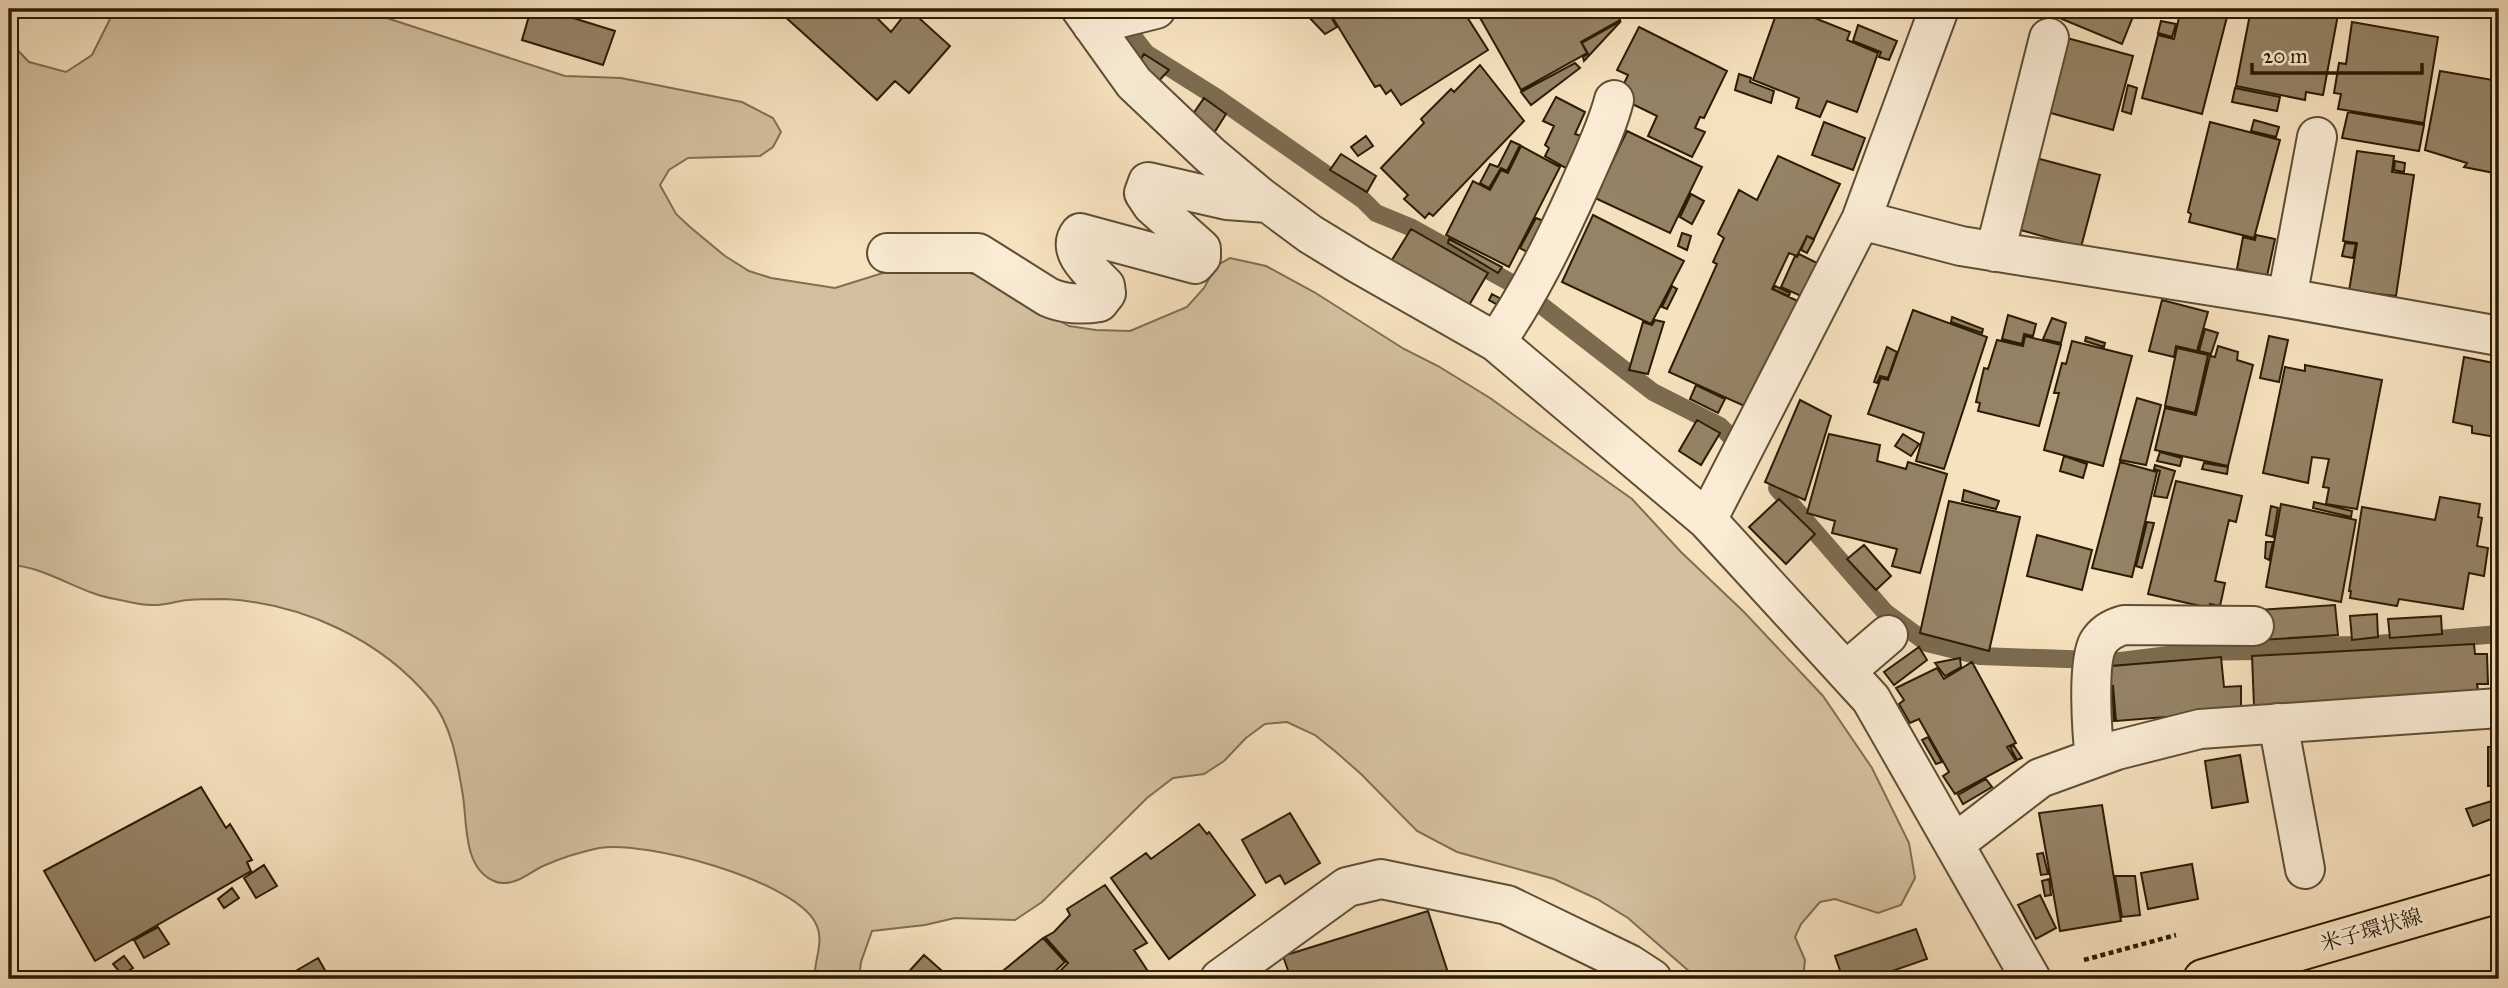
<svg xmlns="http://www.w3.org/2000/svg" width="2508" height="988" font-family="'IM FELL Great Primer','Noto Serif JP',serif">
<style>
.green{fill:#d4c09f;stroke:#806e52;stroke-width:2}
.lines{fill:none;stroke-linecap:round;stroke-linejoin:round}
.stream{stroke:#7c6b4f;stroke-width:18}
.building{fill:#958366;stroke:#2b1c05;stroke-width:2}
.minor-casing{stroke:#5e4e34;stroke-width:42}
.major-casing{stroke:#2b1c05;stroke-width:42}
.path{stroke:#2b1c05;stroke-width:4.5;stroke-dasharray:5 3.5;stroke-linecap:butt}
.minor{stroke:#faecd5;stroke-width:38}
.major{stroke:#f7e2bf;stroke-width:38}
.labels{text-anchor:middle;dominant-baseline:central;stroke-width:6;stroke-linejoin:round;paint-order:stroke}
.street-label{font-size:21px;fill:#2b1c05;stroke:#faecd5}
</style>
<rect width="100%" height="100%" fill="#f7e2bf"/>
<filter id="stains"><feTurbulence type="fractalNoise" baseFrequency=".00286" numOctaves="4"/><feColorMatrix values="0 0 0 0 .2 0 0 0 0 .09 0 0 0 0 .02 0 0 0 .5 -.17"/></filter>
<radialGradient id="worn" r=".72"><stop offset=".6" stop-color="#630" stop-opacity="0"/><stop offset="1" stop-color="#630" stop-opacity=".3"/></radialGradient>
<path class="green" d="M115,9H359L565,76L621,78L742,102L773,118L781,132L773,147L760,156L688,158L669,170L660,185L676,214L690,227L725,256L749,271L771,278L835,288L886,272L954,270L979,275L1069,326L1096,330L1130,331L1187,307L1204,288L1216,266L1230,258L1266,266L1314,292L1404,349L1438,366L1490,398L1632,499L1681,552L1744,612L1823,696L1872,768L1909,843L1915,878L1901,905L1878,913L1835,899L1820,902L1801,924L1795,937L1805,960L1803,979H1698L1628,918L1597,899L1554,879L1457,852L1417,831L1361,774L1336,752L1315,735L1287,722L1265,724L1246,738L1224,761L1204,774L1173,778L1147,798L1042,902L1015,920L955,918L925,925L872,931L861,962L859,979H815C813,960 826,942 815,922C792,880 645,840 599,848C580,852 561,858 543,866C534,870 525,878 515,881C509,883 500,884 494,881C461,867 468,818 462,790C457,760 451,724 431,700C381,639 303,604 226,599C214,599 200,599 188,600C176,601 163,606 151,605C139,605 127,601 115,599C78,593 46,566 9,565V41L29,62L66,72L92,55Z"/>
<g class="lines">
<path class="stream" d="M1118,17L1146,53L1216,97L1363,200L1376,213L1410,227L1515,285L1653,392L1720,426L1736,442
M1777,488L1885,612L1927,643L1980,656L2121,661L2192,652L2256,651L2287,646L2365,645L2499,634"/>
</g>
<path class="building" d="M531,9H544L615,31L603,65L522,40Z
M784,9H868L891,32L909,9L950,46L909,93L895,81L877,100L781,13Z
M1301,9H1326L1337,27L1325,34Z
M1329,9H1462L1488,50L1401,105L1391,90L1386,94L1380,85L1375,87L1328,10Z
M1475,9H1614L1620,20L1581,42L1587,53L1521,90Z
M1778,9H1792L1850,32L1847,40L1878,53L1857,112L1827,101L1820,117L1796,108L1799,98L1753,80Z
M2038,9H2136L2122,44Z
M2181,9H2229L2202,114L2142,98L2158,35L2174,39Z
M2251,9H2339L2323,95L2306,92L2305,100L2236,86Z
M1621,21L1584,61L1583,57L1588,54L1582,43Z
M2161,21L2176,24L2172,37L2158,33Z
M2352,22L2438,37L2424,123L2338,109L2341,94L2334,93L2339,63L2346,64Z
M1858,25L1897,41L1889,60L1879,57L1881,52L1853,41Z
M1639,27L1727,71L1704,118L1700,117L1695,128L1705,132L1692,157L1648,136L1657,116L1618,97L1628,75L1617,70Z
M2067,38L2133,56L2113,130L2047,112Z
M1144,54L1169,70L1156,84L1138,64Z
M1575,63L1580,68L1531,105L1521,92Z
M1480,65L1524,121L1433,216L1429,213L1425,218L1404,199L1408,195L1381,168L1424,123L1421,119L1451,89L1454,92Z
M2440,71L2499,81V174L2464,167L2467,163L2425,150Z
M1739,74L1751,78L1750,82L1774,91L1771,103L1735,90Z
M2128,85L2137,88L2131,114L2122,111Z
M2235,88L2280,97L2277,111L2232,102Z
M1556,97L1585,112L1575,134L1582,136L1566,168L1545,156L1549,148L1545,145L1554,126L1543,121Z
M1204,98L1226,114L1214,133L1191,117Z
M2348,112L2424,125L2419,151L2342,138Z
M2254,120L2279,127L2276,137L2251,131Z
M1824,122L1865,138L1853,170L1812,155Z
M2210,122L2280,140L2254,238L2189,222L2191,214L2188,212Z
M1627,131L1702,167L1670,233L1595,198Z
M1366,136L1373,146L1358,156L1351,147Z
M1511,141L1520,145L1507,171L1501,168L1489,188L1480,183L1490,164L1498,167Z
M1521,146L1560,167L1509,267L1446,235L1473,181L1490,190L1501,170L1508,173Z
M2357,151L2394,156L2392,172L2414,175L2396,296L2349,291L2357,243L2343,241Z
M1341,154L1376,176L1367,192L1330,170Z
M1778,156L1840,184L1814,239L1807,236L1797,256L1789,253L1772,289L1800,302L1751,409L1669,372L1717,264L1713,262L1724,238L1718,234L1739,190L1757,200Z
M2036,158L2100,175L2081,247L2017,229Z
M2395,161L2405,163L2404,172L2394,170Z
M1691,194L1704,201L1692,224L1680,217Z
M1593,215L1684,261L1651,324L1562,282Z
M1536,218L1544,221L1527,252L1520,248Z
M1411,229L1488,273L1468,307L1390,263Z
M1682,233L1691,236L1687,250L1678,246Z
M2256,235L2275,239L2267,276L2237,269L2243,237L2255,240Z
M1807,236L1814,240L1807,253L1801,250Z
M1449,239L1502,267L1498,273L1448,243Z
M2345,243L2356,244L2353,258L2342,256Z
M1799,254L1817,263L1801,296L1781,287L1795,256L1797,257Z
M1672,286L1677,289L1667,309L1662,307Z
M1775,286L1790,293L1789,296L1773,289Z
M1492,294L1501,299L1498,305L1489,300Z
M2162,300L2208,312L2197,351L2176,346L2174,357L2149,351Z
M1913,310L1987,337L1944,469L1916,461L1924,433L1868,414L1881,378L1888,380Z
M2008,315L2036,324L2033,336L2024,334L2022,344L2002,339Z
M1952,317L1983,329L1982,333L1951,322Z
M2052,318L2066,323L2061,343L2043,339Z
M1655,320L1664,322L1648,374L1629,370L1643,322L1652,325Z
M2205,329L2218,333L2211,354L2199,351Z
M2025,336L2061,345L2039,426L1978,411L1980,403L1976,402L1984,368L1988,369L1997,340L2023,346Z
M2269,336L2288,340L2279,382L2260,378Z
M2086,337L2105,343L2104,347L2085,341Z
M2072,341L2132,356L2103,466L2044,450L2059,393H2054L2062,363L2066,364Z
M2218,346L2238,352L2237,360L2253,365L2228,466L2155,450L2165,408L2196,415L2210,356L2215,357Z
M1887,347L1897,352L1888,378L1880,376L1877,383L1874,382Z
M2177,348L2208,355L2195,413L2165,406Z
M2464,357L2499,364L2496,437L2472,433V426L2453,422Z
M2305,365L2382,380L2357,509L2326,504L2329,488L2323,487L2329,459L2312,457L2308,483L2263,473L2285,367L2305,371Z
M1696,385L1725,399L1718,413L1690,399Z
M2137,398L2161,405L2146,465L2120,460Z
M1800,400L1831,416L1805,500L1765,482Z
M1697,420L1720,433L1701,465L1679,451Z
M1829,434L1880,445L1877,461L1906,469L1908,462L1947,474L1920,573L1892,566L1897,549L1832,533L1835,521L1807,513Z
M1903,434L1919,444L1911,456L1895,446Z
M2160,452L2182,458L2180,466L2157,461Z
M2064,456L2087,464L2083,478L2060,471Z
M2120,462L2157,472L2132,577L2092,568Z
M2204,463L2228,467L2227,474L2202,469Z
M2155,465L2175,471L2167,498L2154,496L2160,471L2154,469Z
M2176,481L2242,496L2236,522L2229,520L2215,581L2225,583L2220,606L2210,604L2209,608L2148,594Z
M1964,490L1999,501L1996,509L1962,501Z
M2440,497L2480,504L2478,517L2482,518L2477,546L2488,548L2484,576L2469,573L2463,609L2399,599L2397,606L2350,598L2351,591H2349L2362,507L2435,520Z
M1779,499L1815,534L1786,564L1749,527Z
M1949,501L2020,517L1989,651L1920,633Z
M2314,502L2352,511L2351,517L2313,508Z
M2281,504L2356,520L2341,602L2266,587Z
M2271,506L2278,508L2273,537L2266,535Z
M2147,522L2154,523L2142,568L2136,566Z
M2037,535L2092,550L2082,590L2027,576Z
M2266,542H2273L2269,560L2265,558Z
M1864,545L1891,576L1876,590L1847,559Z
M2335,605L2338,635L2261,640L2259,610Z
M2377,614L2378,637L2352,640L2350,616Z
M2441,616L2442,634L2390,638L2388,619Z
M2474,644L2475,654H2487L2488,684H2477L2478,690L2464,691L2465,698L2254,706L2252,656Z
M1919,647L1927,660L1894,685L1884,672Z
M2221,657L2224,687L2241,686V711L2116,721L2113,686H2111V666Z
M1960,658L1961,667L1945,676L1935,663Z
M1972,662L2016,743L2007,747L2016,761L1955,794L1943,776L1949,772L1919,719L1910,723L1899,704L1904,700L1896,688L1937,668L1944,679Z
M2109,687L2112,688L2114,721L2108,722Z
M1928,737L1942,762L1936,764L1922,740Z
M2014,746L2022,758L2017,760L2010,747Z
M2488,747H2499V786H2488Z
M2240,755L2248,802L2212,808L2205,761Z
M1986,779L1992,787L1963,804L1958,795Z
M201,787L226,828L230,824L252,860L247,862L251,871L95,961L44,871Z
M2498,799L2499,816L2473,826L2466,809Z
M2102,805L2121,921L2060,931L2039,813Z
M1290,813L1320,863L1285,884L1280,875L1266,883L1242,840Z
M1199,824L1207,834L1209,832L1255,895L1169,959L1111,878L1146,853L1151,859Z
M2043,853L2048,874L2041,875L2037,854Z
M2192,864L2198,899L2148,909L2141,873Z
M264,865L277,886L256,898L244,878Z
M2115,876H2135L2140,915L2122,917Z
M2049,879L2051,895L2045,896L2042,881Z
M1105,885L1147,943L1134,950L1153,979H1052L1068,963L1045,937L1054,932L1070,915L1067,909Z
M232,888L239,898L224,908L218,899Z
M2040,895L2056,928L2036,939L2018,905Z
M1428,911L1450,979H1291L1283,956Z
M158,927L169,944L144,958L134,940Z
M1916,929L1927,959L1869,979H1843L1835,956Z
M1043,938L1065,962L1047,979H993Z
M924,955L950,978L953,974L959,979H902Z
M124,956L133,968L122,975L113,964Z
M318,958L330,979H282Z"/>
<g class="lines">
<g class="minor-casing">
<path id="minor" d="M1081,9L1134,83L1210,155L1259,196L1310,234L1359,264L1496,342L1707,520L1871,699L2031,979
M1092,25L1156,9
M1861,220L1961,246L2287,298L2499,336
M1995,252L2049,38
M887,253H978L1048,297C1063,304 1083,305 1099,302L1106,293L1105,286C1093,273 1065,251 1080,233L1195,264L1201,257V249L1152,205L1144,193L1148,182L1227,200L1268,203
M2287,298L2317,137
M1496,342C1529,294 1554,243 1578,190C1591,160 1606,131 1614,100
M1707,520L1861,220L1939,9
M1846,671L1888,635
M2278,723L2305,869
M2095,758C2092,734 2087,663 2098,643C2104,633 2113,628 2124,625L2254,626
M1954,844L2040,778L2117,750L2200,729L2499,708
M1220,979L1347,887L1381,879L1507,905L1629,964L1652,979"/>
</g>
<g class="major-casing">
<path id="major" d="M2203,979L2499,893"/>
</g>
<path class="path" d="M2084,960L2176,935"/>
<use href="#minor" class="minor"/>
<use href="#major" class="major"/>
</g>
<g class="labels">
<g class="street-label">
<text transform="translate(2371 930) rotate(-16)">米子環状線</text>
</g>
</g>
<rect width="2508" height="988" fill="none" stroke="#f7e2bf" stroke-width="35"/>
<rect x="10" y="10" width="2487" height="967" fill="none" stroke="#2b1c05" stroke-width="3.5"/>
<rect x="18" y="18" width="2473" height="953" fill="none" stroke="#2b1c05" stroke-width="2"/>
<path d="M2252 63v10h170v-10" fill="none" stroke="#2b1c05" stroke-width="3.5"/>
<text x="2263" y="63" font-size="21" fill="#2b1c05" stroke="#faecd5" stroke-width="5" paint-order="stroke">20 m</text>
<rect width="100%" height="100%" filter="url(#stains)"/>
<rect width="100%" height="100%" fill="url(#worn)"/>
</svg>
